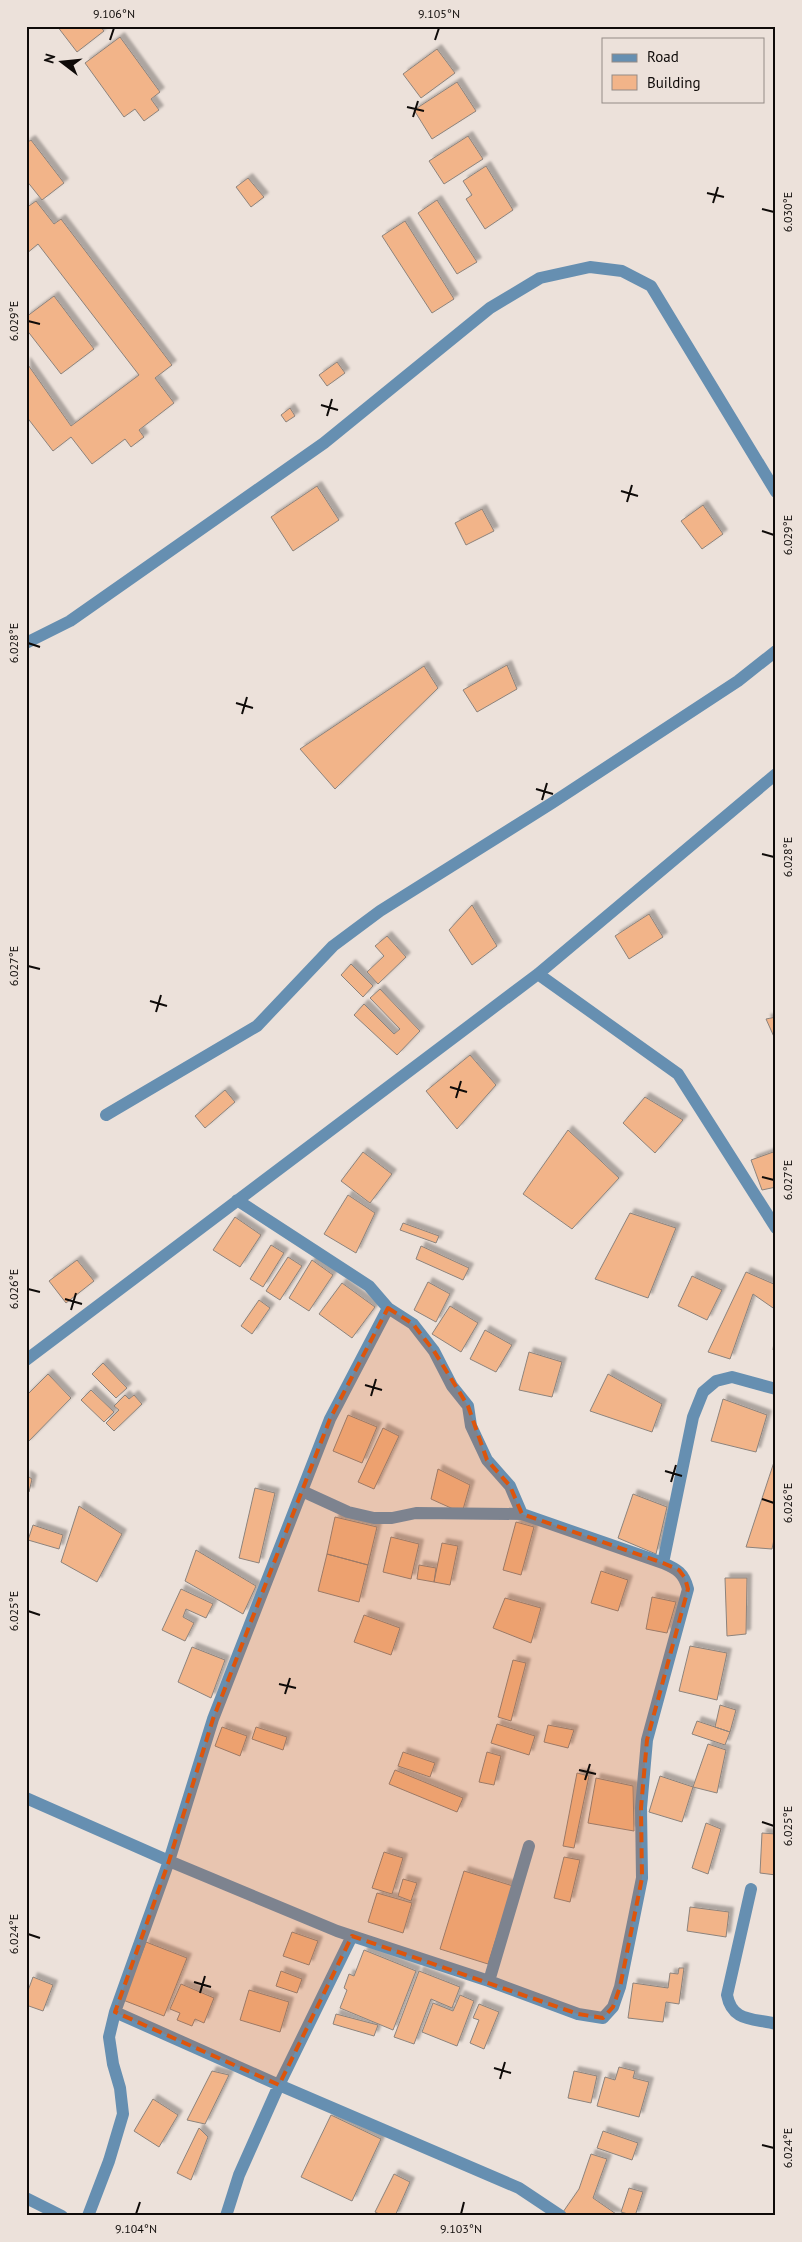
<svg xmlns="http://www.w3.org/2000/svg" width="802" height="2242" font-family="'PT Sans',sans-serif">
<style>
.building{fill:#f2b489;stroke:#8d837c;filter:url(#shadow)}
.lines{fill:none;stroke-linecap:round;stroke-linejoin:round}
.minor{stroke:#668fb1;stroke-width:12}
.marked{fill:#dd550c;fill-opacity:0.2;stroke:#dd550c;stroke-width:4;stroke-dasharray:10 6;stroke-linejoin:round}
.ticks{fill:none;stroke:#0f0b09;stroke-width:2}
.neatline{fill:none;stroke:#0f0b09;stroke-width:2}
.ticks-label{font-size:12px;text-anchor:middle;fill:#0f0b09}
</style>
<defs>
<filter id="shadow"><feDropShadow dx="4.5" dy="-4.5" stdDeviation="1" flood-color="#0004"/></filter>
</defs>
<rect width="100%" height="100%" fill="#ece1da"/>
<path class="building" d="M57,26H100L104,31L77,52Z
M120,37L160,92L151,99L159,110L144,121L135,109L124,117L85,63Z
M437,49L455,73L421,98L403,74Z
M457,82L476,111L432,139L414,110Z
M468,136L483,159L444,184L429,161Z
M31,140L64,183L42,200L26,180V143Z
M486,166L513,210L485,229L466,199L472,195L463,181Z
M248,178L264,197L251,207L236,187Z
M437,200L477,262L457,274L418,213Z
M36,201L54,224L61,219L172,365L155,378L174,403L139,430L144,437L131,447L125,439L92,464L71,437L53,451L26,416V362L71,426L139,375L38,244L26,254V208Z
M405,221L454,299L432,313L382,236Z
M54,296L94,349L61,374L26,329V317Z
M337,362L345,373L327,386L319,375Z
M290,408L295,416L286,422L281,415Z
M317,486L339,520L293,551L271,517Z
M703,505L723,534L702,549L681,521Z
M482,509L494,531L466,545L455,523Z
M507,665L517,689L477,712L463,690Z
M424,666L438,688L335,789L300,749Z
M472,905L497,946L472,965L449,930Z
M649,914L663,937L629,959L615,936Z
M387,936L406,957L378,984L367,972L384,956L375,946Z
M351,964L373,986L363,997L341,975Z
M380,989L420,1031L397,1055L354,1015L364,1004L394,1034L400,1029L370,998Z
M776,1017V1039H775L766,1019Z
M470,1055L496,1085L457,1129L426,1091Z
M225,1090L235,1102L205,1128L195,1116Z
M645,1097L683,1120L655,1153L623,1123Z
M568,1130L619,1178L572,1229L523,1194Z
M776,1151V1187L762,1190L751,1160Z
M363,1152L392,1174L370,1203L341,1181Z
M348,1195L375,1213L356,1253L324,1234Z
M630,1213L676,1228L648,1298L595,1279Z
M235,1217L261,1235L240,1267L213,1250Z
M403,1223L439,1236L436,1243L400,1230Z
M271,1245L284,1253L263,1287L250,1279Z
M421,1246L469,1268L463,1280L416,1259Z
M288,1257L302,1266L280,1300L266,1291Z
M77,1260L94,1281L66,1303L49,1281Z
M312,1260L333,1275L309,1311L289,1298Z
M746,1272L776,1285V1310L753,1294L730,1359L708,1352Z
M692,1276L722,1290L707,1320L678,1306Z
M428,1282L450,1294L436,1322L414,1310Z
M342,1283L375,1307L352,1338L319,1314Z
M259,1300L270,1308L252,1334L241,1326Z
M450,1306L478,1323L461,1352L432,1334Z
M776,1325V1350H773Z
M485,1330L512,1345L496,1372L470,1359Z
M529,1352L562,1362L552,1397L519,1390Z
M103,1363L127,1388L116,1398L92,1374Z
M48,1374L71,1398L26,1444V1396Z
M608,1374L662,1404L652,1432L590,1411Z
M91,1390L114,1412L104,1422L81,1400Z
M125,1395L129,1399L134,1395L142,1404L114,1431L106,1423L119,1410L114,1406Z
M723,1399L767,1415L756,1452L711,1441Z
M348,1415L377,1427L362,1463L333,1451Z
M383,1428L399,1436L374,1489L358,1482Z
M775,1459L776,1530L772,1549L746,1547Z
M438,1469L470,1485L462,1513L431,1499Z
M26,1475L32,1479L29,1492L26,1491Z
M255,1488L275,1493L259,1563L239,1558Z
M633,1494L667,1507L656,1554L618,1538Z
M79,1506L122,1534L97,1582L61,1562Z
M335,1517L377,1527L368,1565L327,1554Z
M516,1522L534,1527L521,1575L503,1570Z
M33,1525L63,1535L59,1549L28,1540Z
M391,1537L419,1544L411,1579L383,1572Z
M442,1543L458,1546L450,1585L434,1582Z
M196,1550L256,1586L243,1614L185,1581Z
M327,1554L368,1565L359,1602L318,1591Z
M419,1565L436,1568L434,1582L417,1579Z
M601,1571L628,1580L618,1611L591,1603Z
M725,1578H747L746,1634L727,1636Z
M181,1589L213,1604L206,1618L186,1609L183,1617L194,1623L185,1641L162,1630Z
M652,1597L676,1602L667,1633L646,1629Z
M505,1598L541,1608L531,1643L493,1628Z
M364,1615L400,1628L391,1655L354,1642Z
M690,1646L727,1653L717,1700L679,1691Z
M192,1647L225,1660L211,1698L178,1682Z
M513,1660L526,1663L511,1721L498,1717Z
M720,1705L736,1710L730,1732L715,1727Z
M697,1721L730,1732L725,1745L692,1734Z
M497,1724L535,1736L529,1755L491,1743Z
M548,1725L574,1730L568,1748L544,1742Z
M222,1727L247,1736L240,1756L215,1746Z
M256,1727L287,1737L283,1750L252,1739Z
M708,1744L726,1750L717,1793L693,1787Z
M403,1752L435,1763L430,1777L398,1766Z
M487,1752L501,1756L494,1785L479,1782Z
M395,1770L463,1798L457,1812L389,1784Z
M577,1773L589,1776L574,1848L563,1846Z
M660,1776L693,1787L682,1822L649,1812Z
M596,1778L633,1786L634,1831L588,1823Z
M706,1823L721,1829L708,1874L692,1868Z
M762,1833L776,1834V1875L760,1873Z
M384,1852L403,1858L392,1894L372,1888Z
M564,1857L580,1860L570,1902L554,1898Z
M464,1871L513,1886L488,1964L440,1949Z
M403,1879L417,1883L411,1901L398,1896Z
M377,1893L412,1903L403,1933L368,1922Z
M690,1907L729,1912L726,1937L687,1931Z
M292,1932L318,1941L309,1965L283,1956Z
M146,1942L187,1958L164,2016L123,2000Z
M364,1950L416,1971L393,2030L340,2008L347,1990L344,1988L349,1974L354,1976Z
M679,1968H684L679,2004L666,2002L663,2022L628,2018L633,1983L668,1988L670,1973L678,1974Z
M281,1971L302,1979L297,1993L276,1986Z
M419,1971L460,1987L452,2008L431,1999L414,2044L394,2037Z
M33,1977L53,1985L43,2011L26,2005V1996Z
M181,1984L214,1998L204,2023L195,2019L192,2026L177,2020L180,2013L170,2009Z
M249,1990L289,2002L280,2032L240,2020Z
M460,1995L474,2001L457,2046L422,2032L433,2003L453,2011Z
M479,2004L499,2012L484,2049L470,2043L479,2020L473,2018Z
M336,2014L378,2025L374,2036L333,2024Z
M619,2067L635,2071L633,2078L649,2082L639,2117L597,2106L605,2077L615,2080Z
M212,2071L229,2075L205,2124L187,2120Z
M574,2071L597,2076L591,2103L568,2098Z
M153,2099L178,2115L159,2147L134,2131Z
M331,2115L381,2139L352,2201L301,2177Z
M199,2128L208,2137L191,2180L177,2173Z
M603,2131L638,2143L632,2160L597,2148Z
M591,2154L607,2159L593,2198L619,2216H568L563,2212L579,2189Z
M394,2174L410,2182L395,2216H383L375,2212Z
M629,2188L643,2192L635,2216L621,2212Z"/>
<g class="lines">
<path class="minor" d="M26,643L70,621L324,443L490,308L540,278L590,267L622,271L651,286L776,492
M538,974L678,1074L776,1228
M106,1115L257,1026L333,946L380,911L552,803L738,681L776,651
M388,1308L413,1324L434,1351L452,1386L468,1406L471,1426L487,1460L510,1486L522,1514
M26,1360L538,974L776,774
M663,1563L693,1417L703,1392L716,1381L732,1377L776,1389
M26,1798L169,1861L337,1931L489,1981L578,2014L603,2018L613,2007L620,1987L642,1878L641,1808L647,1740L688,1589C684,1573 677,1569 663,1563L522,1514L416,1513L392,1518H374L348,1512L302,1491
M751,1889L727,1995C732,2022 753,2018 776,2024
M352,1936L279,2085L519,2188L561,2216
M489,1981L529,1846
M26,2198L62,2216
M88,2216L109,2161L123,2114L120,2088L113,2064L109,2037L115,2012
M226,2216L239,2175L279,2085L115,2012L169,1861L213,1719L330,1419L388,1308L369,1286L237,1200"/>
</g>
<path class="marked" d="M388,1308L413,1324L434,1351L468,1406L487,1460L510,1486L522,1514L663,1563L679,1570L685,1578L688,1589L647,1740L641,1808L642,1878L620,1987L613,2007L603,2018L578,2014L352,1936L279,2085L115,2012L169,1861L213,1719L330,1419Z"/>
<path class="ticks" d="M110,40L114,28M435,40L439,28M407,107L424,111M413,117L418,101M707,193L724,197M713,203L718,187M762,209L774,212M28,321L40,324M321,405L338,410M327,416L332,399M621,491L638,496M627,502L632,485M762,531L774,535M28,643L40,647M236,703L253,708M242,714L247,697M536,789L553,794M542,800L547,783M762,854L774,857M28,966L40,969M150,1001L167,1006M156,1012L161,995M450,1087L467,1092M456,1098L461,1081M762,1177L774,1180M28,1289L40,1292M65,1299L82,1304M71,1310L76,1293M365,1385L382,1390M371,1396L376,1379M665,1471L682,1476M671,1482L676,1465M762,1499L774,1503M28,1611L40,1615M279,1684L296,1688M285,1694L290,1678M579,1770L596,1774M585,1780L590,1764M762,1822L774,1826M28,1934L40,1938M194,1982L211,1987M200,1993L205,1976M494,2068L511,2073M500,2079L505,2062M762,2145L774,2148M136,2214L140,2202M461,2214L464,2202"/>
<rect width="802" height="2242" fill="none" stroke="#ece1da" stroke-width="55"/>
<rect x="602" y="38" width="162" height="65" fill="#ece1da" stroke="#948b86"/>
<rect x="612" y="54" width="25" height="8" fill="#668fb1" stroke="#948b86"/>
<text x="647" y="62" font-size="15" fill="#0f0b09">Road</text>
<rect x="612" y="75" width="25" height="15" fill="#f2b489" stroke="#948b86"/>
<text x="647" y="88" font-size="15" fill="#0f0b09">Building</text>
<g transform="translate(62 62) rotate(286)" stroke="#ece1da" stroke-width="4" paint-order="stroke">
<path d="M0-4L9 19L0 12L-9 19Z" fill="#0f0b09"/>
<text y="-8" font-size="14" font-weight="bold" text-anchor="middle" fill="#0f0b09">N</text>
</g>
<rect x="28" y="28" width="746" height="2186" class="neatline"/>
<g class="ticks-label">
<text x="114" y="18">9.106°N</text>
<text x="439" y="18">9.105°N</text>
<text transform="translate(788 212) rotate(-90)" y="4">6.030°E</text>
<text transform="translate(14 321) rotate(-90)" y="4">6.029°E</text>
<text transform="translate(788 535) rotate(-90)" y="4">6.029°E</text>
<text transform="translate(14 643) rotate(-90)" y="4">6.028°E</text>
<text transform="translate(788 857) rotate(-90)" y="4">6.028°E</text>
<text transform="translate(14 966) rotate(-90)" y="4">6.027°E</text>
<text transform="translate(788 1180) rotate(-90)" y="4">6.027°E</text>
<text transform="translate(14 1289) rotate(-90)" y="4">6.026°E</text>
<text transform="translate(788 1503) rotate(-90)" y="4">6.026°E</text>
<text transform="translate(14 1611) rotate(-90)" y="4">6.025°E</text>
<text transform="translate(788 1826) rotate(-90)" y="4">6.025°E</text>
<text transform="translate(14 1934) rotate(-90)" y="4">6.024°E</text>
<text transform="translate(788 2148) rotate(-90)" y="4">6.024°E</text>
<text x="136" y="2233">9.104°N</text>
<text x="461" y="2233">9.103°N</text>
</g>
</svg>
